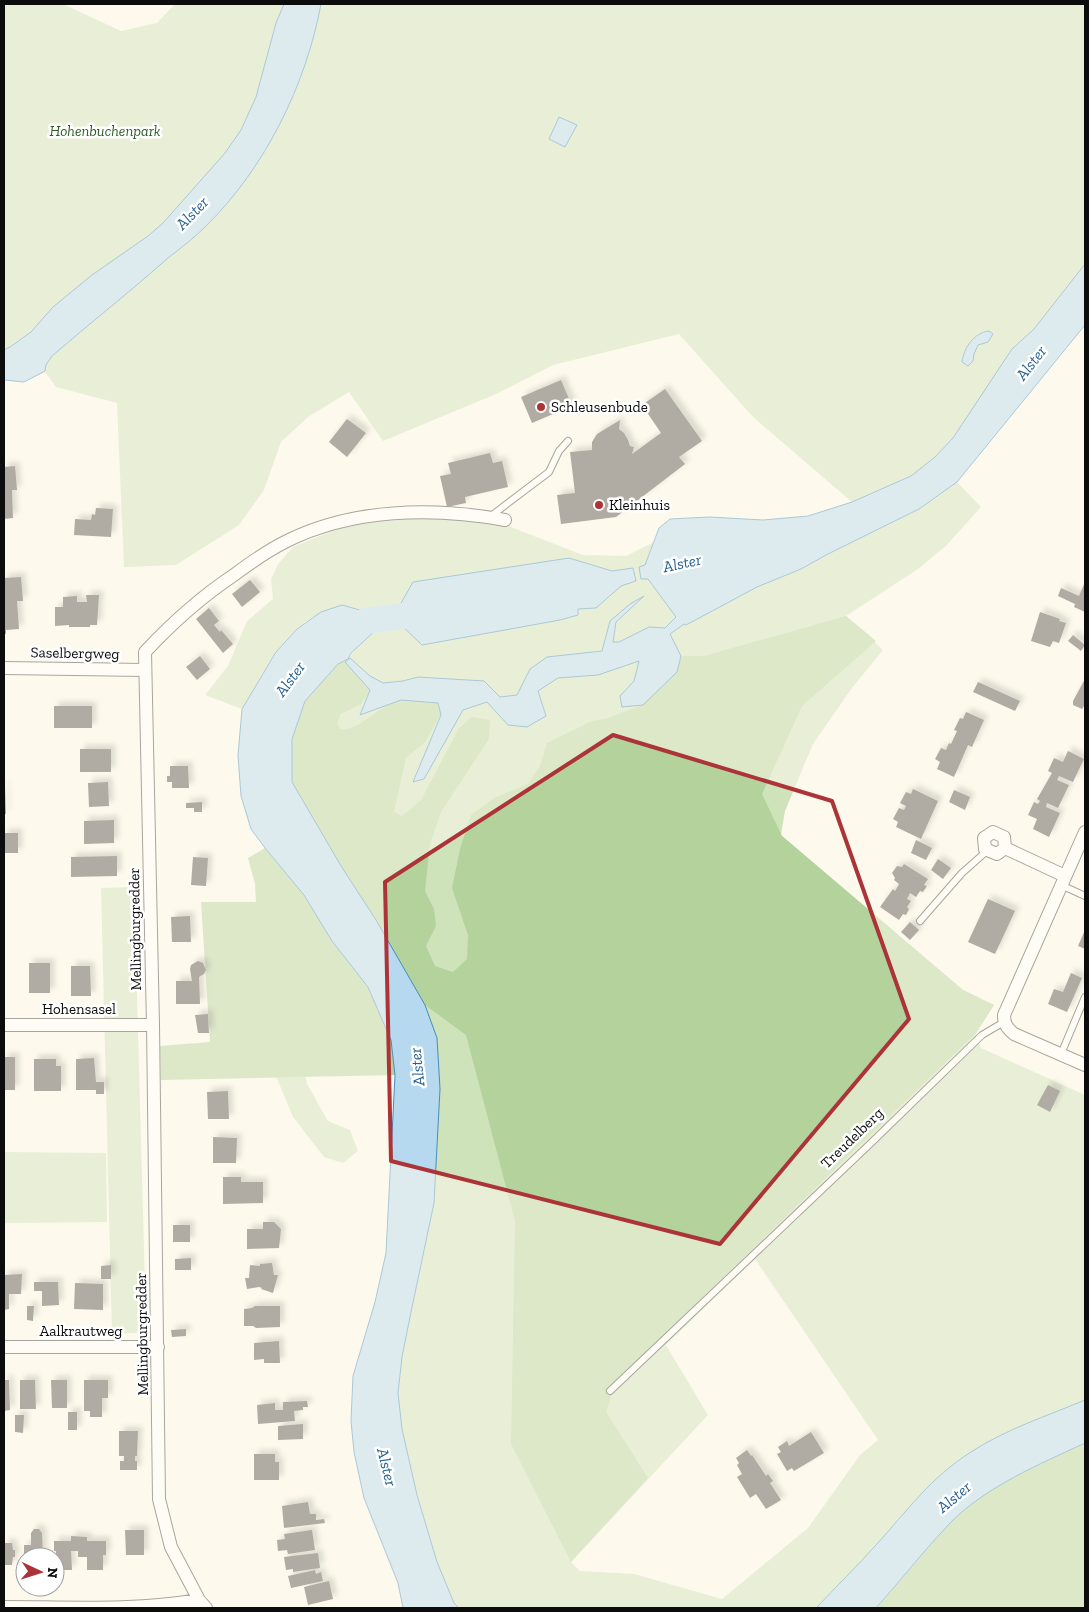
<svg xmlns="http://www.w3.org/2000/svg" width="1089" height="1612" font-family="'Zilla Slab',serif">
<style>
.green{fill:#cfe3bb;fill-rule:evenodd}
.forest{fill:#b3d29c}
.water{fill:#b7d9ef;stroke:#468cbe}
.lines{fill:none;stroke-linecap:round;stroke-linejoin:round}
.river{stroke:#b7d9ef;stroke-width:26}
.building{fill:#534e4a;filter:url(#shadow)}
.service-casing{stroke:#3f3f3f;stroke-width:8}
.minor-casing{stroke:#3f3f3f;stroke-width:14}
.service{stroke:#fff;stroke-width:6}
.minor{stroke:#fff;stroke-width:12}
.marked{fill:none;stroke:#ac3438;stroke-width:4;stroke-linejoin:round}
.poi-dot{fill:#ac3438;stroke:#fff;stroke-width:2}
.labels{text-anchor:middle;dominant-baseline:central;stroke-width:5;stroke-linejoin:round;paint-order:stroke}
.park-label{font-size:15px;font-style:italic;fill:#2f5c24;stroke:#fff}
.poi-label{font-size:15px;fill:#0c0c0c;stroke:#fff;text-anchor:start}
.street-label{font-size:15px;fill:#0c0c0c;stroke:#fff}
.water-label{font-size:16px;font-style:italic;fill:#245f8f;stroke:#fff}
</style>
<defs>
<filter id="shadow"><feDropShadow dx="4.5" dy="-4.5" stdDeviation="2.5" flood-color="#0004"/></filter>
</defs>
<rect width="100%" height="100%" fill="#fdfaed"/>
<path class="green" d="M4,4H63L121,31L157,23L175,4H1085V264L1034,329L1012,349L953,438L935,457L911,476L852,502L753,417L679,334L553,365L496,394L383,441L349,392L308,417L281,442L264,490L239,525L176,565L124,567L117,403L56,387L45,372L24,382L4,380Z
M957,482L981,507L946,546L918,569L846,616L883,650L852,688L813,744L785,811L781,835L963,990L994,1005L976,1033L981,1048L1085,1095V1608H459L454,1603L437,1562L417,1494L402,1429L398,1393L402,1357L411,1312L434,1203L440,1089L437,1038L292,782L348,659C357,644 374,631 390,624C376,617 360,607 343,606C339,605 333,608 329,610C285,624 264,673 242,709L205,695L228,666L247,621L273,599L271,579L278,564L293,547L347,525L420,518L498,522L583,555L626,556L654,542L645,566L757,587L801,569L828,554L919,509ZM755,1259L878,1440L860,1455L808,1528L722,1599L634,1574L580,1571L571,1562L708,1415L666,1345Z
M134,887L146,1321L136,1333L112,1334L101,888Z
M299,1048L307,1084L328,1121L350,1130L358,1151L343,1163L324,1157L293,1117L270,1062Z
M4,1152L106,1153L107,1222L4,1223Z"/>
<path class="forest" d="M846,616L876,641L802,706L762,794L782,836L963,990L994,1005L976,1033L616,1381L606,1412L648,1478L571,1562L511,1444L515,1221L466,1035L425,1005L376,920L341,866L292,782V739L305,701L338,664L348,659L370,690L361,704L341,714L337,723L340,729C359,733 381,702 402,700C414,699 427,702 438,703L441,714L425,742L406,758L394,812L402,816L421,800L459,728L472,717L490,720L489,739L441,812L430,844L425,891L434,909L436,926L426,946L435,966L453,972L467,959L468,935L452,888L460,849L471,815L494,798L528,784L540,766L547,743L592,721L605,719L643,705L677,672L681,656H704Z
M265,848L304,895L332,941L368,987L391,1040L395,1075L161,1080L160,1046L210,1042L201,902H256L255,884L248,858Z
M1085,1443V1608H877C901,1580 925,1549 951,1522C987,1486 1040,1464 1085,1443Z"/>
<path class="water" d="M284,4H321C306,85 265,168 206,226C194,238 181,248 168,258C130,292 90,323 52,356L46,365L45,371L24,382L4,380V350L10,347L31,332L53,307L92,275L148,236L163,223L225,153L241,130L256,97L276,23Z
M559,117L577,125L565,147L549,139Z
M1085,264V325L957,482L919,509L828,554L801,569L757,587L686,625L684,624L670,634L681,656L677,672L643,705L622,707L620,696L634,681L639,661L598,675L558,678L538,691L546,716L527,727L508,725L487,702L463,710L424,779L413,782L441,715L438,703L401,700L360,715L370,690L345,662L350,658L370,676L383,683L403,681L418,677L484,681L500,697L517,695L530,669L547,657L602,651L610,621L630,604L644,596L616,622L613,642H619L649,627L665,628L676,617L648,579H641L639,567L645,565L659,528L670,519L710,517L763,520L808,516L852,502L911,476L935,457L953,438L1012,349L1034,329Z
M989,331L993,334L988,342L978,345L974,354L973,361L968,366L962,362C964,347 974,333 989,331Z
M569,558L612,571L633,568L636,581L621,586L596,608L578,609V615L560,620L422,645L398,622L396,612L413,582Z
M342,605L367,612H388L390,624L377,629L351,653L348,659L338,664L305,701L292,739V782L341,866L376,920L425,1005L437,1038L440,1089L434,1203L411,1312L402,1357L398,1393L402,1429L417,1495L437,1562L454,1603L459,1608H403L398,1583L364,1498L354,1452L351,1421L353,1376L375,1302L386,1253L395,1075L391,1040L368,987L332,941L304,895L265,848L251,829L241,796L238,755L242,709L276,652L297,629L321,612Z
M1085,1400V1443C1040,1464 987,1486 951,1522C925,1549 901,1580 876,1608H816C836,1587 857,1566 876,1545C908,1510 930,1478 971,1452C1006,1429 1047,1416 1085,1400Z"/>
<g class="lines">
<path class="river" d="M353,626L366,621L433,612"/>
</g>
<path class="building" d="M561,380L572,406L532,423L521,397Z
M665,389L702,441L679,457L685,464L616,517L561,524L557,495L575,493L570,452L592,450V442L597,434L620,420L619,429L624,433L628,440L630,446L634,447L632,454L661,433L642,405Z
M347,419L366,433L347,457L329,442Z
M490,453L493,463L502,461L508,487L465,497L466,503L447,507L440,476L451,474L448,463Z
M15,466L17,490H12L13,518L4,519V467Z
M96,508L113,509L111,537L74,535L75,519L91,520L92,514L95,515Z
M21,577L23,601H17L19,629L6,630V634H4V578Z
M250,580L260,592L242,607L232,594Z
M1085,582V612L1074,607L1075,604L1058,596L1061,588L1079,596Z
M86,595H99L97,625H90V627H69V625L55,626V607H63V597L77,596V602H87Z
M209,608L219,621L214,625L220,632L221,630L233,644L223,653L196,619Z
M1040,612L1060,619L1059,621L1066,623L1059,643L1053,641L1050,647L1031,641Z
M1073,635L1085,645L1081,651L1068,641Z
M200,656L210,669L197,680L186,667Z
M1085,679V707L1084,706L1082,709L1073,705V701Z
M978,682L1020,701L1015,711L973,692Z
M54,706H92V728H54Z
M966,712L984,720L972,747L968,745L954,777L937,769L940,762L935,759L941,748L946,750L949,743L951,744L957,731L954,730L960,718L963,719Z
M80,749H111V772H80Z
M1068,751L1084,759L1073,782L1059,776L1057,780L1069,785L1058,808L1047,803L1046,807L1060,813L1049,837L1033,829L1037,819L1028,815L1034,802L1038,804L1040,801L1037,799L1052,773L1048,771L1054,758L1063,762Z
M170,766H188L189,788H172V782H167V776H170Z
M108,782L109,806L89,807L88,783Z
M4,785H5L6,814H4Z
M913,789L938,801L921,839L896,827L898,822L893,819L899,808L904,810L906,806L900,803L906,792L911,794Z
M954,790L970,797L965,810L949,802Z
M202,802V812H194V808H186V803Z
M114,820V843L84,844V821Z
M4,833H18V853H4Z
M916,840L932,848L926,860L911,853Z
M117,856V876L71,877V857Z
M193,857L208,858L206,886L191,885Z
M938,859L951,868L943,879L931,870Z
M904,864L928,879L924,885L927,886L923,892L920,891L916,897L910,893L907,899L911,901L907,907L909,909L906,915L903,914L899,920L880,907L893,889L895,891L898,886L899,884L894,880L895,878L892,873L897,866L902,867Z
M988,899L1015,911L995,954L968,942Z
M190,916L191,942H172L171,917Z
M910,922L919,930L910,940L901,932Z
M1085,930V949L1078,946Z
M198,961L203,963L206,970L204,974L199,977L200,1004H176V981H192L190,969L191,965Z
M29,963H50V993H29Z
M71,966H90L91,996H71Z
M1071,973L1082,978L1067,1012L1048,1004L1054,989L1063,992Z
M208,1014L209,1033H198L195,1015Z
M4,1057H15V1090H4Z
M94,1058L96,1082H104V1094H96V1090H76V1059Z
M34,1059H56V1066H61V1091H34Z
M1048,1085L1060,1091L1050,1112L1037,1105Z
M228,1091L229,1119H208L207,1092Z
M213,1137L237,1138L236,1163H213Z
M223,1177H241V1182H263V1203L223,1204Z
M263,1222H274L281,1229L279,1248L247,1249V1229H263Z
M173,1225H190V1242H173Z
M191,1258V1270H175V1259Z
M272,1263L274,1275H278L273,1293L261,1289L262,1288L259,1287L247,1289L245,1278H249L250,1265L260,1266V1264Z
M111,1265V1279H101V1266Z
M22,1274L21,1294H9V1309L4,1310V1275Z
M34,1282H58L59,1305L42,1306V1291H34Z
M75,1283L103,1284V1310L74,1309Z
M27,1306H34L33,1321L27,1320Z
M255,1306H280V1327L256,1328L253,1326H244V1309L252,1308Z
M186,1329V1336L172,1337L171,1330Z
M279,1341L280,1363H264V1359L254,1360V1343Z
M4,1380H9L10,1410L4,1411Z
M20,1380H35L36,1409H20Z
M51,1380H67V1408H52Z
M84,1380H108V1398H102V1417H90V1411H84Z
M307,1401L308,1407H303V1410L294,1411L295,1421L258,1424L257,1405L275,1403V1410H283V1402Z
M68,1412H77V1430H68Z
M15,1415H24L23,1433L15,1432Z
M303,1424V1439L278,1440V1426Z
M119,1431H138L137,1456H135V1461H137V1470H120V1461H124V1456H119Z
M811,1432L824,1453L794,1471L792,1468L787,1471L777,1454L781,1452L778,1447L787,1441L789,1446Z
M747,1450L751,1456L752,1455L766,1476L768,1474L773,1481L770,1483L781,1500L766,1509L756,1494L750,1498L737,1477L742,1474L737,1465L739,1463L736,1458Z
M254,1454H275V1462H279V1480H254Z
M308,1502L310,1514H316V1520L324,1519L325,1523L284,1528L282,1506Z
M34,1529H39L42,1533L43,1557H24V1545H31V1533Z
M125,1530H144V1555H126Z
M312,1530L315,1550L288,1554L287,1550L278,1551L277,1540L285,1539L284,1534Z
M71,1536L87,1537V1541H106V1555H103V1570H87V1557H78V1551H71L72,1570H56V1551H54V1541H71Z
M4,1543H12L13,1550H15V1557H13L12,1565H4Z
M318,1553L320,1568L293,1572V1569L286,1570L284,1557Z
M315,1570L316,1574L321,1572L323,1581L291,1588L288,1576Z
M329,1581L333,1599L308,1605L304,1587Z"/>
<g class="lines">
<g class="service-casing">
<path id="service" d="M491,516L549,472L559,451L568,441
M1061,885L1085,896
M920,921L962,873L988,850
M1061,1054L1085,997
M610,1391L872,1142L982,1035L1004,1022"/>
</g>
<g class="minor-casing">
<path id="minor" d="M4,668L145,670
M1085,832L1004,1015C1004,1024 1007,1028 1014,1034L1085,1065
M1005,848L997,854L985,849L984,838L993,832L1004,837L1005,848L1065,876
M4,1025H153
M4,1347H158
M4,1607C68,1607 135,1611 199,1600
M206,1608L199,1600L171,1547L159,1499L153,1025L145,652C172,623 201,597 234,575C250,563 267,551 285,542C352,508 433,507 505,520"/>
</g>
<use href="#service" class="service"/>
<use href="#minor" class="minor"/>
</g>
<path d="M0 0H1089V1612H0ZM613,735L832,801L909,1019L720,1244L391,1161L385,882Z" fill="#fdfaed" fill-opacity=".55" fill-rule="evenodd"/>
<path class="marked" d="M613,735L832,801L909,1019L720,1244L391,1161L385,882Z"/>
<g class="poi-dot">
<circle cx="541" cy="407" r="5"/>
<circle cx="599" cy="505" r="5"/>
</g>
<g class="labels">
<g class="park-label">
<text x="105" y="131">Hohenbuchenpark</text>
</g>
<g class="poi-label">
<text x="551" y="407">Schleusenbude</text>
<text x="609" y="505">Kleinhuis</text>
</g>
<g class="street-label">
<text transform="translate(75 653) rotate(1)">Saselbergweg</text>
<text transform="translate(135 929) rotate(-91)">Mellingburgredder</text>
<text x="79" y="1009">Hohensasel</text>
<text transform="translate(852 1138) rotate(-44)">Treudelberg</text>
<text x="81" y="1331">Aalkrautweg</text>
<text transform="translate(142 1334) rotate(-91)">Mellingburgredder</text>
</g>
<g class="water-label">
<text transform="translate(192 213) rotate(-46)">Alster</text>
<text transform="translate(1031 363) rotate(-52)">Alster</text>
<text transform="translate(682 563) rotate(-12)">Alster</text>
<text transform="translate(290 679) rotate(-54)">Alster</text>
<text transform="translate(417 1067) rotate(-96)">Alster</text>
<text transform="translate(387 1467) rotate(76)">Alster</text>
<text transform="translate(954 1497) rotate(-40)">Alster</text>
</g>
</g>
<rect width="1089" height="1612" fill="none" stroke="#0c0c0c" stroke-width="10"/>
<g transform="translate(40 1572) rotate(94)"><circle r="24" fill="#ffffff" stroke="#9e9e9e"/>
<path d="M0-4L9 19L0 12L-9 19Z" fill="#ac3438"/>
<text y="-8" font-size="14" font-weight="bold" text-anchor="middle" fill="#0c0c0c">N</text>
</g>
</svg>
